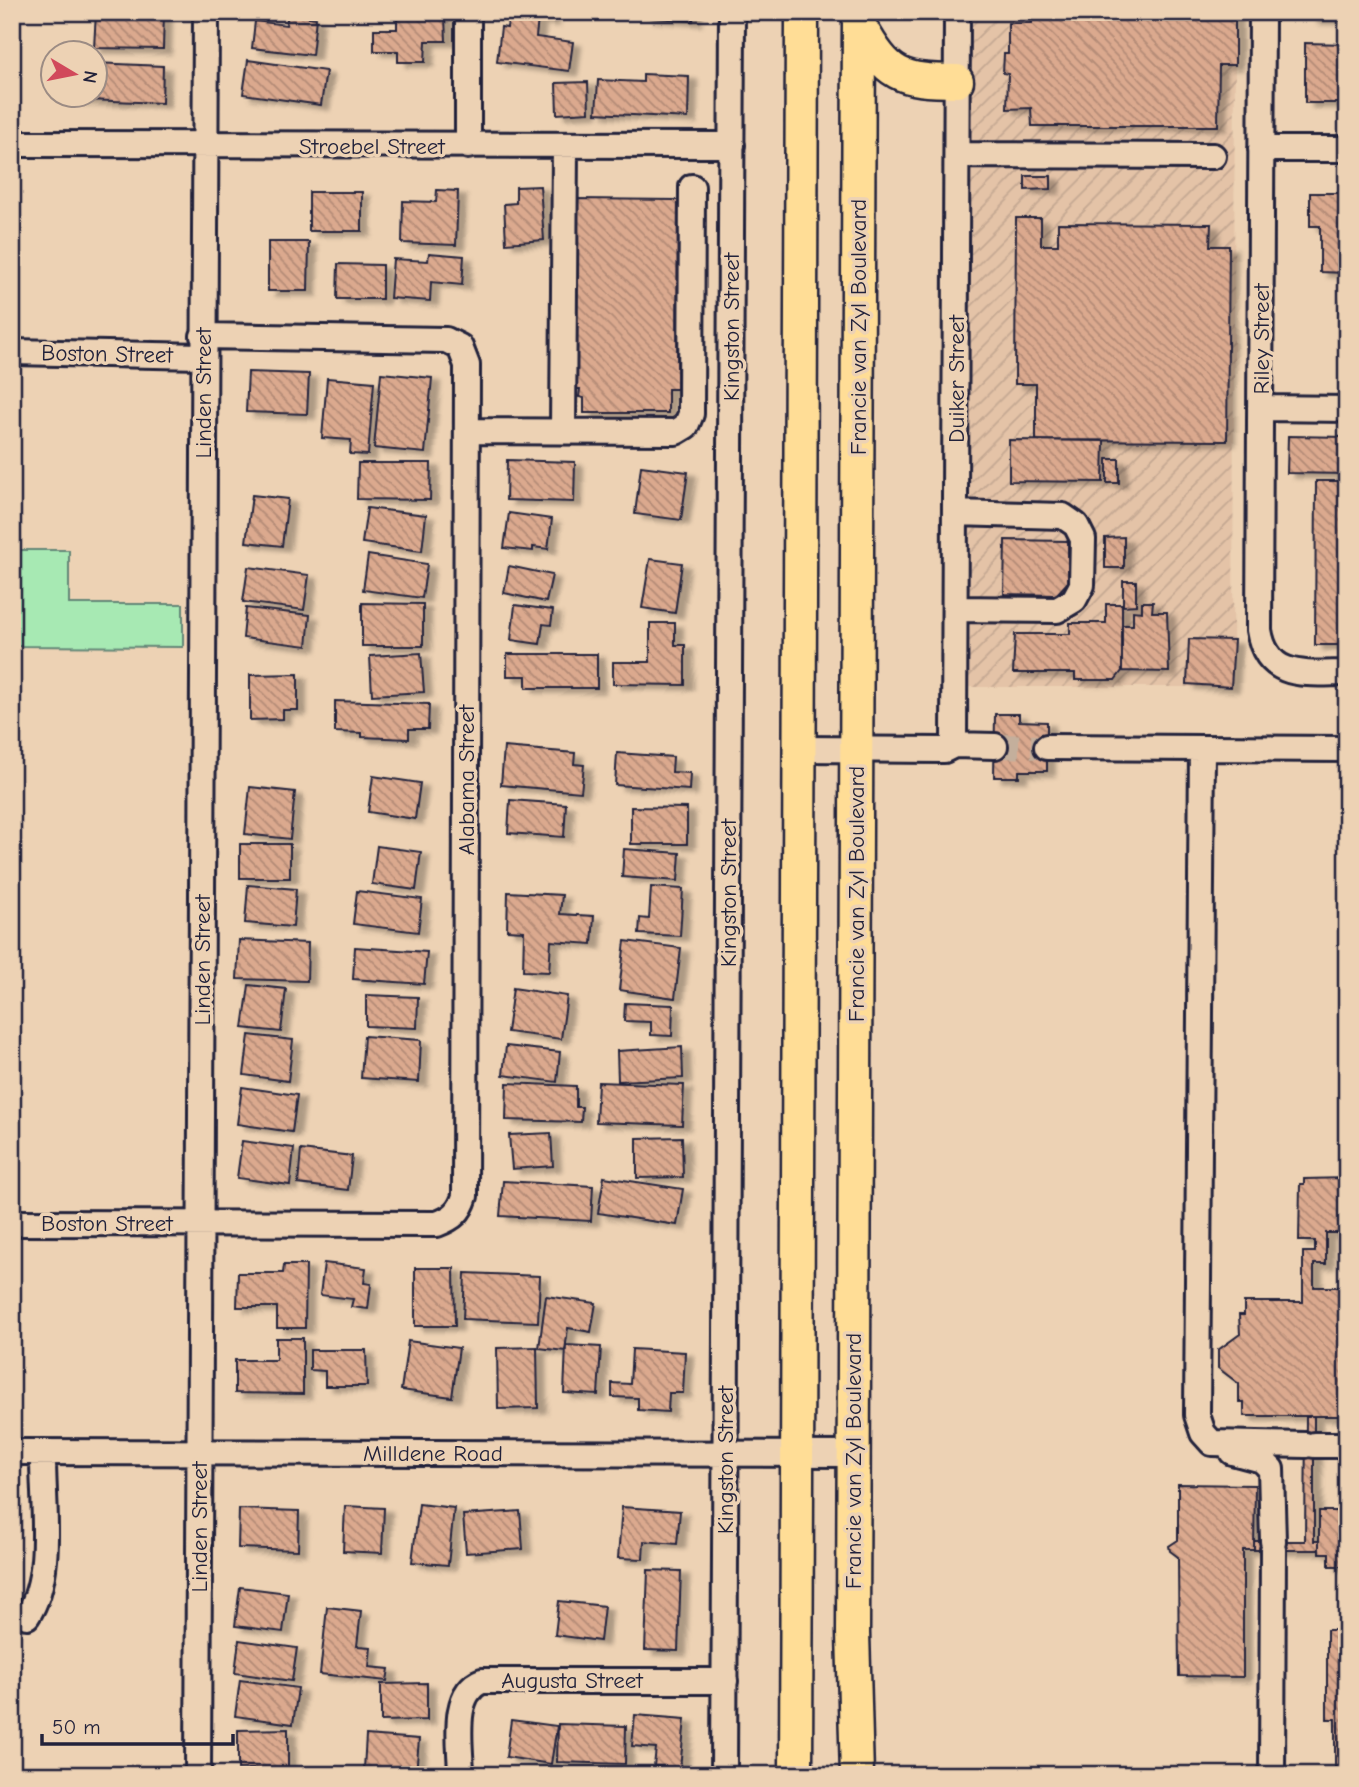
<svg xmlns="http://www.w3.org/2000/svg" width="1359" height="1787" font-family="'Comic Neue',sans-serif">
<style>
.industrial{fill:url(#industrial-furrows)}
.park{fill:#a7e9b3;stroke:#648677;stroke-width:2}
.building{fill:url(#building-back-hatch);stroke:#22223b;stroke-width:2;filter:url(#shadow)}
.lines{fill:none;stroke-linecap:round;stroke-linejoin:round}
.minor-tunnel{stroke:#c4af9c;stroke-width:24;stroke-dasharray:24 12;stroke-linecap:butt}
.minor-casing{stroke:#22223b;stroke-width:30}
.major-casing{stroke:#22223b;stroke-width:37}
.minor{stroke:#edd2b4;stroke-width:24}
.major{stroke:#ffdd96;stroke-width:32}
.labels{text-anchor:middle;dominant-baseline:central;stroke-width:7;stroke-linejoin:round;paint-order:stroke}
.street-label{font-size:23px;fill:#22223b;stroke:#edd2b4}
</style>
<defs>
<pattern id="industrial-furrows" width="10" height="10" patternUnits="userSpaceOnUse" patternTransform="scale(1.75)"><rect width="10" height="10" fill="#e4c3a7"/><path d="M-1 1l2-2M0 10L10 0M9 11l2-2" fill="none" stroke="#c3a791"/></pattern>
<pattern id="building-back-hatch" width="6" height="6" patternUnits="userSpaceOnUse" patternTransform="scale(1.75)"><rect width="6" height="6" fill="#dba98e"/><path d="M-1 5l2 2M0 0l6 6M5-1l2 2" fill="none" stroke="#b18975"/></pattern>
<filter id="shadow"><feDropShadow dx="8" dy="4.5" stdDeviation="2" flood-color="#0004"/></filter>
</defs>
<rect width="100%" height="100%" fill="#edd2b4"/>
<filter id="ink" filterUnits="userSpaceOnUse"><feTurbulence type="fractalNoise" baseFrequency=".0143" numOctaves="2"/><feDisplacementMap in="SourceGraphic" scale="14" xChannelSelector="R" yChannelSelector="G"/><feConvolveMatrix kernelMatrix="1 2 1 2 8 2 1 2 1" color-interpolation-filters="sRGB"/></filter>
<g filter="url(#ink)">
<path class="industrial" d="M958,12H1235L1233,687H956Z"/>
<path class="park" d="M12,550H69V604H183V647L12,646Z"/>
<path class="building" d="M96,12H164L163,49L94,48Z
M397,12H429V16H445L446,41H426L425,62H398V51H374V29H397Z
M509,12H552L551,21L538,19L536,37L573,42L569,71L497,62L501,27L507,28Z
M646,12H694L693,21L646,17Z
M1032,12H1235V65H1219L1218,126H1032L1031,108L1007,109L1008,74L1003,73L1004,54H1008V23H1032Z
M1310,12H1347V42L1346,20L1310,19Z
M288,14L316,18L312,55L252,48L255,21L286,25Z
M1305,43L1347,44V103H1305Z
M248,60L326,71L321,105L243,94Z
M94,63L163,66L162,103L63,99V94H94Z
M643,74L689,76L688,118L596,113L598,80L643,82Z
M588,82L589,112L557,114L556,83Z
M1025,176H1051V189L1025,190Z
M540,186L544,240L506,243L504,204L516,203V187Z
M437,190L458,191L456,245L402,243L403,201L436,202Z
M309,192H362V231H309Z
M1310,193H1347V279L1346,273L1320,272V226H1310Z
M576,199L678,200L677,389H668V413H584V398L579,397L580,389H575Z
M1016,218H1041V245H1058V223L1211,224L1210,246H1229L1227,441L1036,440V384H1015Z
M268,242H309L308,291H268Z
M429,253L464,256L462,285L431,282L430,301L390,298L393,259L428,261Z
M338,264L382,265V299H337Z
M1345,279H1347V346L1339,314Z
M248,372L309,374L307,414L246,412Z
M381,373L432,378L425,453L374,448Z
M327,378L374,382L368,455L350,454L351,440L322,438Z
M1288,436L1347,437V474L1287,473Z
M1009,440L1104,441L1103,482L1009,481Z
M1107,459H1119V483H1107Z
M507,460L575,462L574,502L506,500Z
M358,463H431L430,500L357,499Z
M641,466L688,472L681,520L635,514Z
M1316,481H1347V645H1315Z
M252,495L288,499L282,546L246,542Z
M367,508L426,515L422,551L362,543Z
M509,513L552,519L548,549L533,547V551L504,548Z
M1124,537V568H1105V538Z
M1005,540L1068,541V582L1056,595L1004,594Z
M368,555L427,564L422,598L363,590Z
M650,559L682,563L675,613L642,608Z
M509,566L552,575L546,602L504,593Z
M248,567L309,575L304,610L243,602Z
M1123,581H1136V605L1123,606Z
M1142,602H1153L1152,612H1167L1169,672L1122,671V625H1133V611L1142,612Z
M362,603L423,604V646H362Z
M1106,604H1122V671L1115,680H1075V673H1013L1015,634H1070V623H1106Z
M515,605L553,610L551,625L543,624L540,644L511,640Z
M246,608L310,615L307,646L243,638Z
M650,623H675V645H685V685L613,684V662H650Z
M1189,639L1234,640L1231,687L1187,684Z
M421,653L424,692L372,695L370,656Z
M507,654H597V688H526V676H507Z
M298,674V710H283V719L250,720V675Z
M335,701L429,704L428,729H409V739L362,737V733L335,732Z
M995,714H1019V721L1047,722V771H1019V777H994Z
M504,747L575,753L574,764L584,765L581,792L501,785Z
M617,753L673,757L672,772L690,773L689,790L615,785Z
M373,776L420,783L415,819L368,812Z
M250,787L295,792L290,839L245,834Z
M510,800L566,804L564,837L508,833Z
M631,807L687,808V844H631Z
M240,844H290V878H240Z
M377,846L421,852L416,890L372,884Z
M624,849L680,853L678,881L622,877Z
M248,885L296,889L293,927L245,923Z
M651,887L683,889L680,936L639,934L640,918L649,919Z
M357,891L422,899L418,932L353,924Z
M508,892L562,895L560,914L594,916L592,944L551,941L549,972L523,971L524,931L507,930Z
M239,940L308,943L307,981L237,979Z
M625,941L681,948L675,998L619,990Z
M355,947L427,952L424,984L353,979Z
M249,985L286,989L281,1032L243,1028Z
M513,988L567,996L561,1039L507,1032Z
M366,995L418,997L417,1028L366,1026Z
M625,1003L673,1005L672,1036L651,1035V1022L624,1021Z
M249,1035L293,1040L288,1081L244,1075Z
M364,1036L421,1040L419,1082L361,1078Z
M506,1046L560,1052L557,1082L503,1075Z
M682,1047L683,1078L618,1081L617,1051Z
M598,1082L684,1085L682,1125L596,1122Z
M507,1083L576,1086V1107H582L581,1122L506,1120Z
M242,1087L297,1095L292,1132L237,1124Z
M551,1133L553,1166L512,1169L509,1135Z
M682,1137L683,1177L637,1178V1138Z
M242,1141L294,1148L290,1185L237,1178Z
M301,1150L352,1156L348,1190L298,1184Z
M604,1177L683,1189L677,1225L598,1213Z
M1347,1178V1233H1326V1264H1314V1287H1347V1416H1244V1402H1239V1384L1218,1368V1350L1240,1334L1239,1315H1244V1302H1303V1252H1315V1241H1299L1300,1184H1304V1179Z
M503,1181L593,1186L591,1221L500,1216Z
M324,1263L366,1268L364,1283L371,1284L368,1309L351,1307L353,1299L320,1295Z
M284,1265H306L305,1328H277V1307H237L238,1273H283Z
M415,1268H454L455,1326H415Z
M465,1273L540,1276L538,1322L463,1319Z
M546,1296L596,1303L591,1332L568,1328L565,1351L539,1348Z
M276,1338H303V1394L235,1393V1360H276Z
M408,1341L459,1348L452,1397L401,1390Z
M566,1345L601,1347L598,1395L564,1393Z
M537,1347L538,1408L498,1409L497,1348Z
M632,1349L685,1352L683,1393H669L668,1412L638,1410V1398L612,1397V1383L630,1384Z
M310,1350H366L367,1386H325V1371L310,1370Z
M1306,1416H1314V1541H1319V1550H1254V1541H1305Z
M1178,1484L1255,1485L1254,1550H1243V1677L1179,1676L1178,1557L1170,1551L1169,1546L1178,1540Z
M419,1504L454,1508L448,1565L412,1562Z
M345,1506L384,1508L382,1553L343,1551Z
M622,1507L680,1511L677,1544L644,1541L643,1559L618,1558Z
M239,1509L299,1511L298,1550L238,1548Z
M520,1511L523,1549L466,1553L463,1515Z
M1319,1511H1347V1775H1335V1719H1327V1630H1344V1566H1329V1553H1319Z
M648,1570L681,1571L678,1651L645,1650Z
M240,1587L288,1593L283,1632L235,1626Z
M559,1601L604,1606L600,1641L555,1635Z
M327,1607L361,1611L357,1646L371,1647L369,1667L389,1669L387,1681L320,1674Z
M239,1640L297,1648L292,1681L235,1673Z
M240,1680L298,1688L293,1724L235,1716Z
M427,1683V1720L381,1721V1684Z
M635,1715L685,1719L680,1768L654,1766L656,1748L632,1746Z
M511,1720L557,1726L551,1764L506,1757Z
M558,1724L626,1726L625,1764L557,1762Z
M288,1729V1768L238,1769V1730Z
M366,1735L419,1739L416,1774L364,1769Z"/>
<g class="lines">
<path class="minor-tunnel" d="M995,746L1047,747"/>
<g class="minor-casing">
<path id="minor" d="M1262,12L1259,630C1267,681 1307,673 1347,673
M12,144L732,145
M468,146V12
M1261,149H1347
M957,155L1213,156
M12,352L202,356
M1260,408L1347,409
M467,431L676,432L686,426L691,414L692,187
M563,431L565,146
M955,609L1057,610L1074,600L1082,585L1083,539L1076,525L1063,516L955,513
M954,745L957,12
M1047,747L1347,749
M1202,748L1197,1415L1203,1433L1212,1443L1305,1445
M798,749L944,750L954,745L995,746
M12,1223L437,1224C453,1218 460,1212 465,1196L467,365L460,347L446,340L203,336
M1314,1445H1347
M12,1452L854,1454
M1232,1452L1262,1460L1271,1469L1273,1541
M27,1616C55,1575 42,1501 43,1452
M198,1775L206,12
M461,1775C461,1747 450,1693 482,1681H725
M724,1775L732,12
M1272,1775L1273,1550"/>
</g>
<g class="major-casing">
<path id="major" d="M860,26C888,76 900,81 957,81
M796,1775L802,12
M857,1775L853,1633L859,12"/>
</g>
<use href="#minor" class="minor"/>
<use href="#major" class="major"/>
</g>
</g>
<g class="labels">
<g class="street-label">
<text x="372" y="146">Stroebel Street</text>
<text transform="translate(731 327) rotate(-90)">Kingston Street</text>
<text transform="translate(858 327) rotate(-90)">Francie van Zyl Boulevard</text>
<text transform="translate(1261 339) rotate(-90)">Riley Street</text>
<text transform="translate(107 354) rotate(1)">Boston Street</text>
<text transform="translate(956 379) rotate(-90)">Duiker Street</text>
<text transform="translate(203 393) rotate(-90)">Linden Street</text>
<text transform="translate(466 780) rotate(-90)">Alabama Street</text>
<text transform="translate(728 893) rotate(-90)">Kingston Street</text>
<text transform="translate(856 894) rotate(-90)">Francie van Zyl Boulevard</text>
<text transform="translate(202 960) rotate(-90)">Linden Street</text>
<text x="107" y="1223">Boston Street</text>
<text x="433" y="1453">Milldene Road</text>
<text transform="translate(725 1460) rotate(-90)">Kingston Street</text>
<text transform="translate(853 1461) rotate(-90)">Francie van Zyl Boulevard</text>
<text transform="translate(199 1527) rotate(-90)">Linden Street</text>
<text x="572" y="1680">Augusta Street</text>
</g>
</g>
<rect width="1359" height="1787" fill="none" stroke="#edd2b4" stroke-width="42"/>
<rect x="21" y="21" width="1317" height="1745" fill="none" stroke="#22223b" stroke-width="2.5" filter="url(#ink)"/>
<g transform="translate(74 74) rotate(100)"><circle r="33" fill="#edd2b4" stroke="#9c8c84" stroke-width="2"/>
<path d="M0-5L12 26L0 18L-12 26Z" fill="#d1495b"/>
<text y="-10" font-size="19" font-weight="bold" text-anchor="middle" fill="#22223b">N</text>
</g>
<path d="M42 1734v10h191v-10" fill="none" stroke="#22223b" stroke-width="3.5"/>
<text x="52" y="1734" font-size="21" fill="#22223b" stroke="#edd2b4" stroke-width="5" paint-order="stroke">50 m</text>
</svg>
